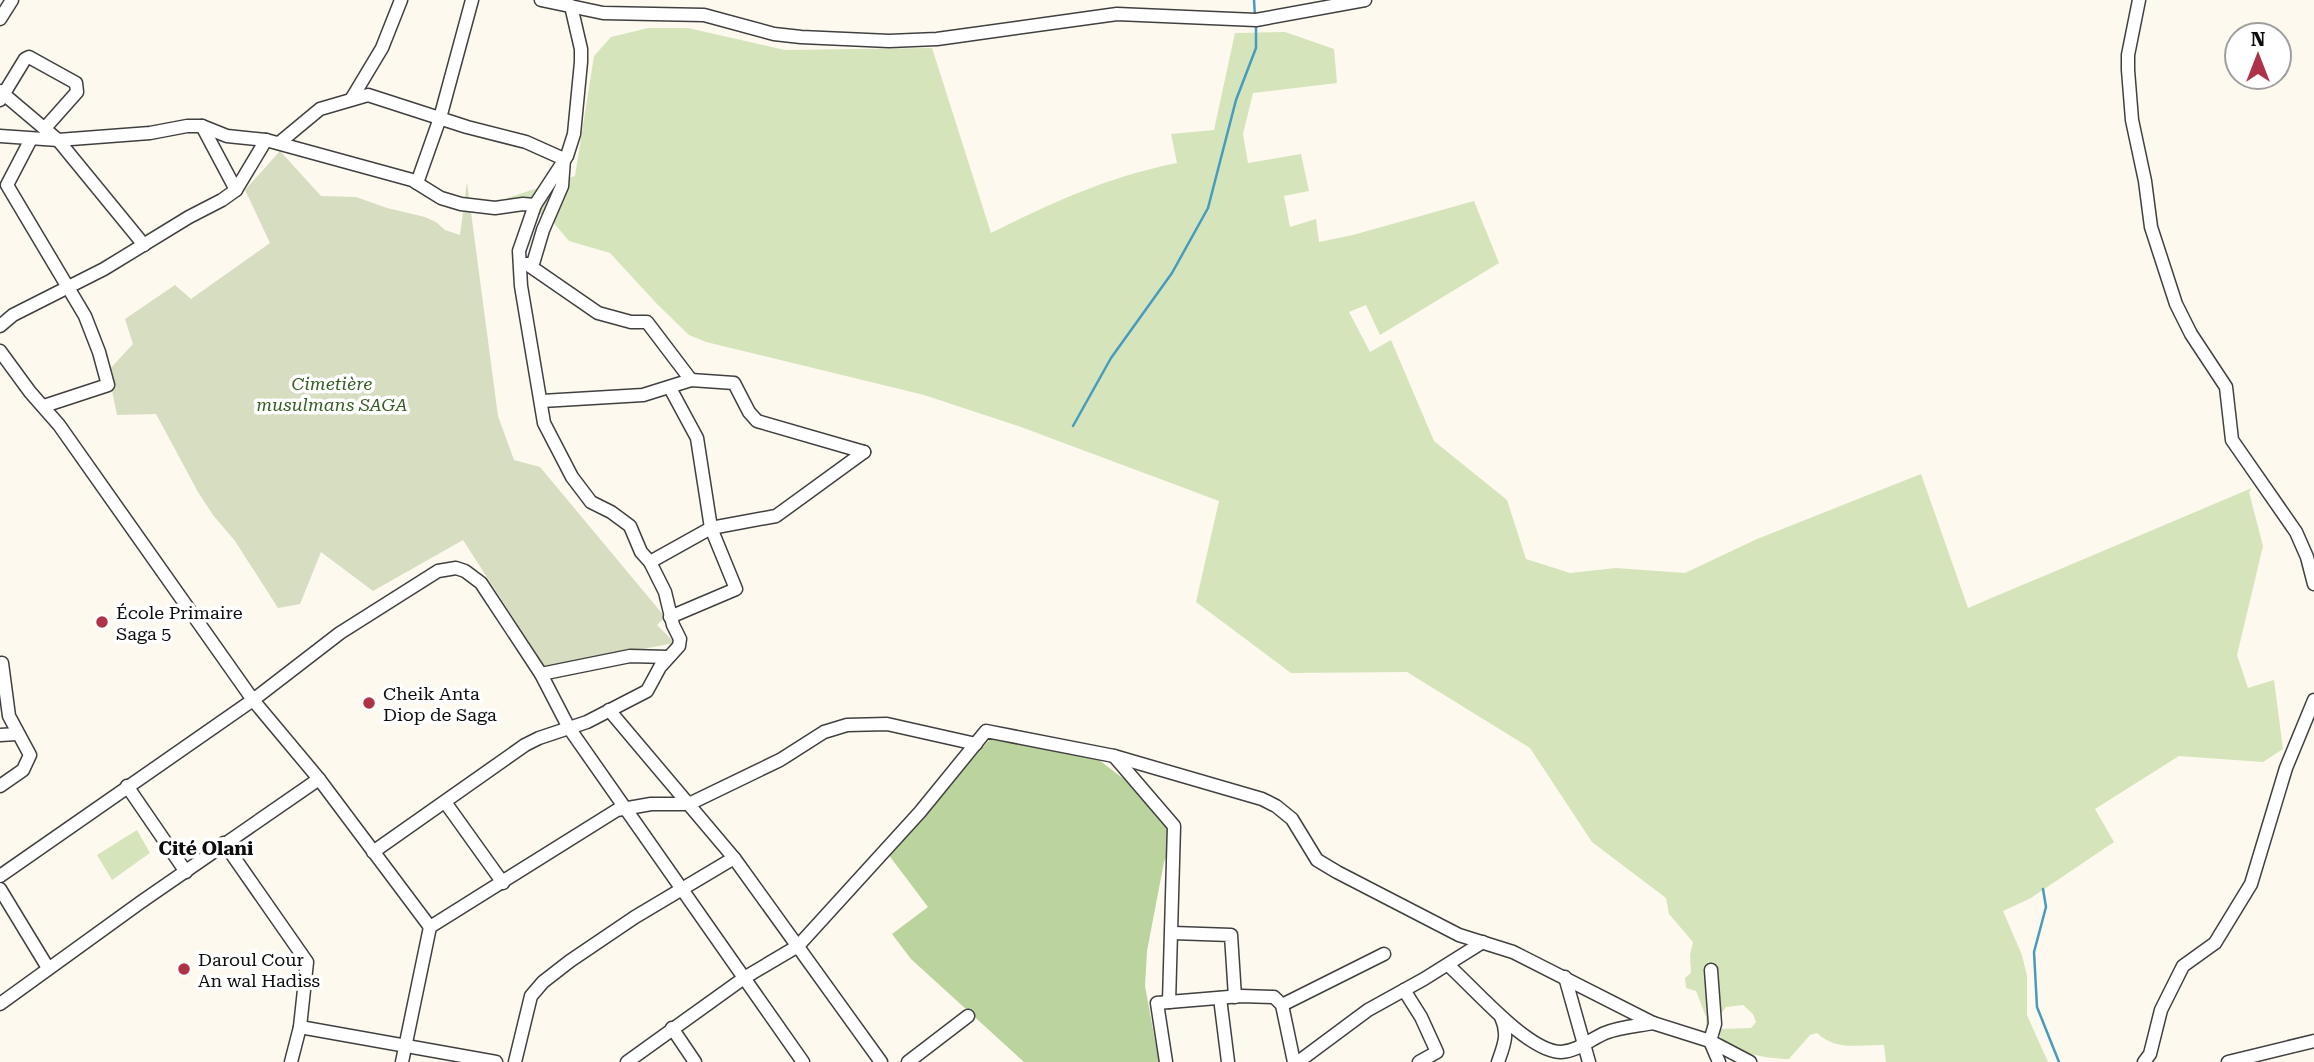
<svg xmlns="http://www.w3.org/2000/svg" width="2314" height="1062" font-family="'Roboto Serif',serif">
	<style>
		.green { fill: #d5e4bb }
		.forest { fill: #bbd39c }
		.cemetery { fill: #d7ddc1 }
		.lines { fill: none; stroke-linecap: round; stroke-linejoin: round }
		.stream { stroke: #469cbf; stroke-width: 2.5 }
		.minor-casing { stroke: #404040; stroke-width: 15 }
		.minor { stroke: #fff; stroke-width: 12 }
		.poi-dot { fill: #ae3346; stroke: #fff; stroke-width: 2.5 }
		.labels { text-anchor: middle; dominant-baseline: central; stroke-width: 7; stroke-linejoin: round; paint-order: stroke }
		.park-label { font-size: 18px; font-style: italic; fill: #365d24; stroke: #fff }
		.poi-label { font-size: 18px; fill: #0d0d0d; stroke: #fff; text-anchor: start }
		.neighbourhood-label { font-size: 19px; font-weight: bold; fill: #0d0d0d; stroke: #fff }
	</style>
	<rect width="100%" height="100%" fill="#fdf9ee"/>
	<!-- green -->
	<g class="green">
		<path d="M648 28H688L785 50 932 48 991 233C1054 202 1107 177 1177 163L1171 134 1214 130 1235 33 1285 32 1334 49 1337 83 1253 93 1243 134 1248 163 1301 154 1309 191 1284 196 1290 227 1316 219 1319 242 1353 235 1474 201 1499 263 1380 335 1366 305 1349 312 1370 352 1391 340 1434 441 1507 500 1526 559 1570 573 1616 568 1685 573 1757 539 1921 474 1968 608 2252 488 2249 492 2263 546 2237 655 2248 688 2274 680 2283 749 2263 762 2179 756 2095 809 2114 842 2031 898 2003 911 2022 955 2027 976V1015L2048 1062H1886L1884 1045C1858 1044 1838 1052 1817 1033L1810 1035 1789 1059C1769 1059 1728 1053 1718 1033L1721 1029 1751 1028 1756 1022 1753 1014 1743 1005 1726 1007 1715 1022 1706 1027V1017L1696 991 1686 988 1685 978 1691 973 1690 955 1693 942 1669 914 1666 898 1592 842 1530 748 1407 672 1291 673 1196 602 1219 501 1021 427 924 395 706 342 689 335 657 304 610 253 569 241 547 215 523 212 507 198 575 176 594 56 611 37Z"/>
		<path d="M137 830 150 853 112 880 97 855Z"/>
	</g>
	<!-- forest -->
	<path class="forest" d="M992 737 1099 760 1133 786 1145 803 1169 829V851L1164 862 1147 951 1145 986 1159 1062H1024L911 959 892 934 928 907 888 854Z"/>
	<!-- cemetery -->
	<path class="cemetery" d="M280 151 321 196 356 197 387 208 425 217 436 222 445 230 460 235 467 182 498 416 514 460 540 467 665 617 657 625 675 643 545 667 463 540 373 591 321 552 300 604 278 608 235 541 213 515 198 492 156 414 117 415 108 371 133 344 125 319 175 285 191 299 270 243 245 190Z"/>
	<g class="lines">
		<!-- stream -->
		<g class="stream">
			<path d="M1254 0 1255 17"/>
			<path d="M1073 426 1111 358 1172 273 1208 208 1236 100 1256 48V24"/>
			<path d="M2043 889 2046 907 2034 952 2037 1007 2059 1062"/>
		</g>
		<!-- minor casing -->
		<g class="minor-casing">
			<g id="minor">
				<path d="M541 0 603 13 704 15 774 34 801 37 889 41 937 39 1117 14 1256 20 1365 0"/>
				<path d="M2139 0 2128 55V70L2132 120 2145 181 2151 227 2176 304 2191 334 2226 387 2232 440 2296 532 2307 557 2314 584"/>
				<path d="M0 19 12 0"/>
				<path d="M0 91 58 140 144 245"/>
				<path d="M352 98 382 48 401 0"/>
				<path d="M0 100 25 59 29 57 76 83 77 92 45 128"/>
				<path d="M202 126 236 190"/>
				<path d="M0 136 58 140 150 133 187 126H202L227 136 266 140 412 180 441 198 461 204 495 208 523 204 535 205"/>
				<path d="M31 139 7 185 85 316 99 352 108 385 44 406"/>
				<path d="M279 143 320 109 368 95 467 127 526 142 564 159 562 186 543 230 532 267"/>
				<path d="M417 183 440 118 472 0"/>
				<path d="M527 264 598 313 631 322H647L691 380"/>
				<path d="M0 326 13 315 104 269 189 217 222 200 236 190 266 140"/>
				<path d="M0 351 30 392 59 425 253 700 319 779 430 927"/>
				<path d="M670 388 697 438 711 528 736 589 670 617"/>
				<path d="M542 401 643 395 691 380 734 383 749 412 757 421 864 452"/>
				<path d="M650 562 711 528 776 516 864 452"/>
				<path d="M541 674 630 656 668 657"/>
				<path d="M609 710 734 858 881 1062"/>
				<path d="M0 735 17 734"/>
				<path d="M1114 756 1174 826 1169 1002"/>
				<path d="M0 786 23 770 30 755 9 716 2 663"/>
				<path d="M127 786 186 872"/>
				<path d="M445 802 503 883"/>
				<path d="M224 843 307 962 300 1027 291 1062"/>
				<path d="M373 852 525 745 539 738 587 722 647 691 660 667 679 646 680 639 673 625 665 592 650 562 641 552 630 526 611 512 591 502 572 477 544 423 521 286 519 251 535 205 567 156 574 134 581 62V49L571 6"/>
				<path d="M0 876 253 700 340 633 438 571 456 568 465 571 481 583 541 674 569 728 803 1062"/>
				<path d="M0 889 48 968"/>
				<path d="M1173 933 1231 935 1235 997"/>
				<path d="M1448 965C1474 988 1528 1052 1561 1052 1578 1051 1591 1039 1605 1033 1620 1027 1637 1026 1653 1023"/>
				<path d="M1711 970 1715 1024 1710 1041 1719 1062"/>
				<path d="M1565 977 1589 1062"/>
				<path d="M1404 990 1421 1017 1437 1052 1419 1062"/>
				<path d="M1220 998 1228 1062"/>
				<path d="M0 1004 141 902 319 779"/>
				<path d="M1282 1005 1384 954"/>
				<path d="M300 1027 496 1062"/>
				<path d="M672 1028 695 1062"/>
				<path d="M402 1062 430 927 617 810 651 804H689L780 760 824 732 847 725 887 724 976 744"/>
				<path d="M515 1062 531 996 543 982 570 961 635 917 734 858"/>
				<path d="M627 1062 744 978 798 946 920 812 986 731 1114 756 1262 799 1276 806 1292 819 1317 860 1337 872 1459 935 1513 952 1653 1023 1710 1041 1750 1062"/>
				<path d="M908 1062 968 1016"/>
				<path d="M1166 1062 1157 1003 1241 996 1274 997 1282 1005 1294 1062"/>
				<path d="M1298 1062 1368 1010 1424 979 1483 942"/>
				<path d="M1498 1062C1504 1045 1509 1034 1501 1017"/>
				<path d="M2144 1062 2150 1054 2161 1010 2183 966 2215 943 2251 884 2286 768 2314 700"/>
				<path d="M2228 1062 2314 1041"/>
			</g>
		</g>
		<!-- minor -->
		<use href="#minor" class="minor"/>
	</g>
	<!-- markers -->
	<g class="poi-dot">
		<circle cx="102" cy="622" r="7"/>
		<circle cx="369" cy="703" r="7"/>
		<circle cx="184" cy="969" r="7"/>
	</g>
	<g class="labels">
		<!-- park labels -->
		<g class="park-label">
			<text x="332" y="383">Cimetière<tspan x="332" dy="21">musulmans SAGA</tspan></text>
		</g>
		<!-- poi labels -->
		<g class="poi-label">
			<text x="116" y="612">École Primaire<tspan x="116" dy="21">Saga 5</tspan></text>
			<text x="383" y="693">Cheik Anta<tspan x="383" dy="21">Diop de Saga</tspan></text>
			<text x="198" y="959">Daroul Cour<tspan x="198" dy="21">An wal Hadiss</tspan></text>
		</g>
		<!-- neighbourhood labels -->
		<g class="neighbourhood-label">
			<text x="206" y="848">Cité Olani</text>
		</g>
	</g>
	<!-- north arrow -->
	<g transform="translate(2258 56)"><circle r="33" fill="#ffffff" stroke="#9e9e9e" stroke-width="2"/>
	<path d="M0-5L12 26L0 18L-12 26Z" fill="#ae3346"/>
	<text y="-10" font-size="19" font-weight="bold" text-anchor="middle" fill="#0d0d0d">N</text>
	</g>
</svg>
